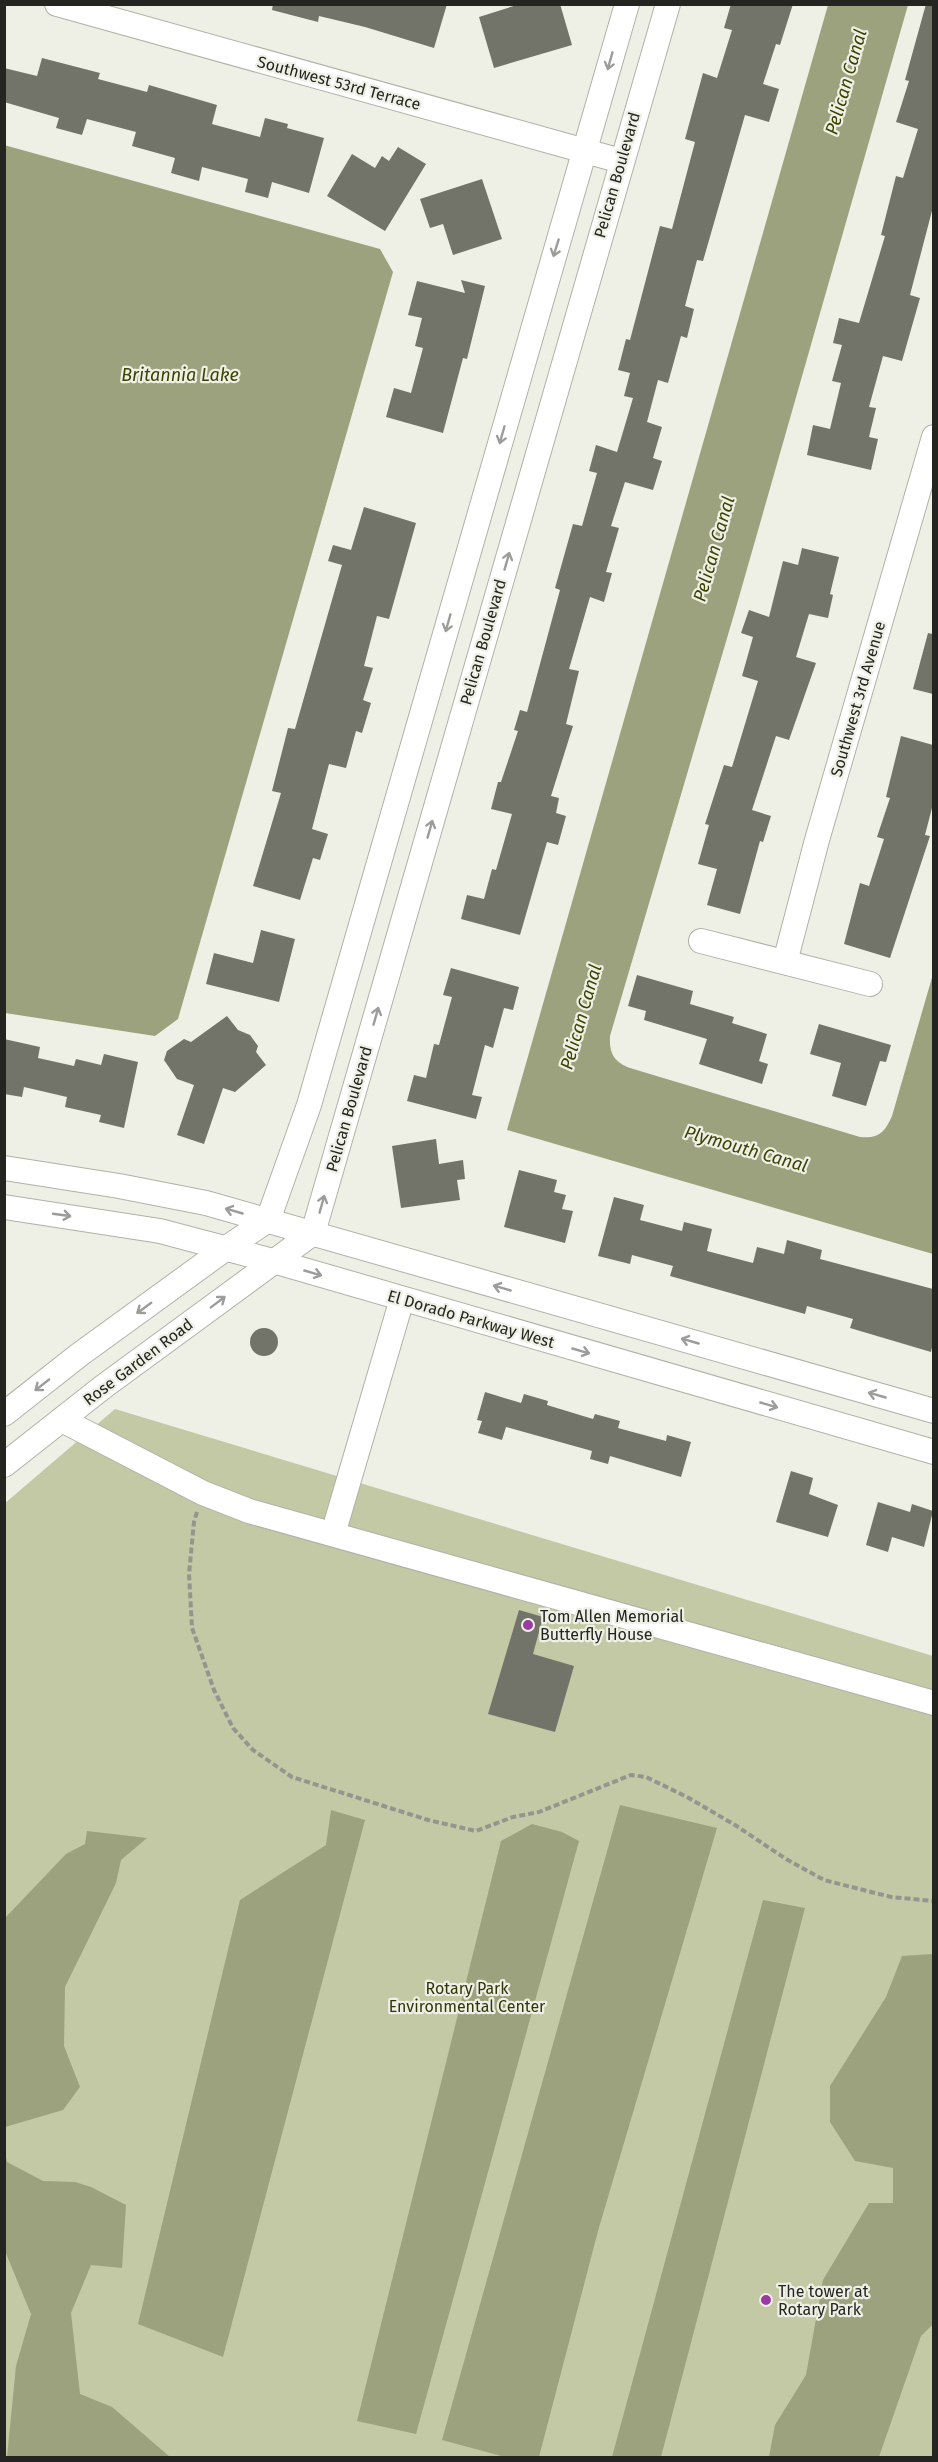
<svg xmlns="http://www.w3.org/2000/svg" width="938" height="2462" font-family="'Fira Sans',sans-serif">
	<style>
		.green { fill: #c3c8a5 }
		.water { fill: #9ca27d }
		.building { fill: #72746a }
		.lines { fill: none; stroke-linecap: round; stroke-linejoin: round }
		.minor-casing { stroke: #b0b2a7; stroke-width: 26 }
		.path { stroke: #94968e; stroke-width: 4; stroke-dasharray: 6 3; stroke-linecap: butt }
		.minor { stroke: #fff; stroke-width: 24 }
		.oneway { stroke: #9c9d9b }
		.poi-dot { fill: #9a3ba3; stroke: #eef0e5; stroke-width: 2 }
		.labels { text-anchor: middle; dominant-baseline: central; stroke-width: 4.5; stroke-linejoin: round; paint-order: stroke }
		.street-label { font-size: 16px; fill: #242521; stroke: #eef0e5 }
		.poi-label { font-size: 16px; fill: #242521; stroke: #eef0e5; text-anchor: start }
		.park-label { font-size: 16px; fill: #323607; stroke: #eef0e5 }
		.water-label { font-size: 18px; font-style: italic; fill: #3d4200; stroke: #eef0e5 }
	</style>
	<rect width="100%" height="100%" fill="#eef0e5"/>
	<!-- green -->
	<path class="green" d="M115 1409 933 1656V2457H5L4 1504Z"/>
	<!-- water -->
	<g class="water">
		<path d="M828 5H908L735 611 610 1036C609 1053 614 1062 630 1068L860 1137C879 1139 885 1132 892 1116L933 974V1254L507 1130Z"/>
		<path d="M4 145 380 249 393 272 178 1019 155 1036 5 1013Z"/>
		<path d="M620 1805 717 1828 598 2231 539 2457H505L442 2440Z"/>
		<path d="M331 1810 365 1820 223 2357 138 2324 240 1900 326 1845Z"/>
		<path d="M532 1824 562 1832 579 1841 416 2434 357 2421 501 1841Z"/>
		<path d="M87 1831 147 1838 121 1860 116 1883 65 1987 64 2046 80 2087 63 2110 5 2127V1918L66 1854 85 1844Z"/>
		<path d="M763 1900 805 1908 661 2457H612Z"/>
		<path d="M933 1954V2324L921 2336 879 2457H769L775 2425 806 2375 823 2280 869 2203H893V2168L855 2161 830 2122V2086L886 1997 902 1956Z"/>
		<path d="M5 2152 7 2162 43 2181 75 2182 91 2187 126 2205 122 2268 91 2265 71 2313 80 2394 112 2407 170 2457H7L16 2366 31 2314 5 2251Z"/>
	</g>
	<!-- building -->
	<g class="building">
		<path d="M273 4H447L434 48 365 27 319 16 318 22 272 10Z"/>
		<path d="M520 4H560L572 45 494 68 479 17Z"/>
		<path d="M731 4H793L780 45 776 44 763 84 779 89 769 122 745 115 703 261 697 260 685 306 694 309 687 338 681 336 668 383 658 380 647 422 662 427 653 458 662 461 653 490 625 482 611 526 619 528 606 572 612 573 604 602 590 597 569 669 579 671 566 724 573 726 551 796 559 798 556 813 566 816 558 845 547 842 520 935 461 919 467 895 484 899 492 869 496 870 512 814 491 809 498 782H501L518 731 514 730 520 710 527 712 560 590 555 588 573 524 582 526 597 473 589 471 596 445 617 452 633 398 624 396 630 373 618 370 626 339 630 340 660 226 672 229 695 142 685 139 703 73 717 78 732 30 724 28Z"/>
		<path d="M926 4H933V207L910 295 920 298 902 361 883 356 869 407 876 408 869 437 878 439 871 470 807 455 813 425 830 429 841 383 832 381 842 345 833 343 839 318 859 323 885 236 881 235 896 176 903 178 918 129 896 122 909 81 905 80Z"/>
		<path d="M42 58 100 73 98 79 147 92 149 85 217 105 212 124 260 137 265 118 288 124 287 128 324 138 309 193 272 182 268 198 245 192 248 179 202 167 199 181 171 173 175 158 132 146 136 132 87 119 82 135 56 128 59 118 4 102V68L37 76Z"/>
		<path d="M398 147 426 164 385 231 327 196 352 154 375 168 382 156 389 161Z"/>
		<path d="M482 179 502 239 453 255 443 224 430 228 420 199Z"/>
		<path d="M461 280 485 286 467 359 463 358 443 433 386 417 394 388 411 393 423 348 415 346 422 318 408 315 417 281 465 293Z"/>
		<path d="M364 507 416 523 389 619 377 616 364 666 373 668 363 700 371 703 362 733 356 731 346 768 329 764 312 829 328 834 320 860 313 858 300 900 253 886 281 793 272 791 288 728 295 729 342 565 328 561 333 545 351 550Z"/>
		<path d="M802 548 839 557 830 594 833 595 828 618 809 614 796 657 816 663 789 740 776 736 752 810 771 816 763 842 760 841 740 914 707 905 717 869 698 864 709 825 705 824 724 765 732 767 758 681 742 676 753 637 741 633 749 610 769 617 783 561 798 565Z"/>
		<path d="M928 633 933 634V694L913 689Z"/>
		<path d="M901 736 933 745V804L925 835 930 836 890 958 844 944 860 883 869 886 884 839 877 837 890 798 886 797Z"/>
		<path d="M261 930 295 939 279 1002 206 984 214 953 253 963Z"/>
		<path d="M451 968 519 987 513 1010 504 1008 493 1048 485 1045 472 1095 482 1097 476 1119 407 1101 414 1075 426 1078 434 1044 439 1045 452 997 443 995Z"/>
		<path d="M637 975 693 991 690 1004 734 1017 732 1023 767 1034 759 1061 768 1064 762 1084 699 1064 707 1039 644 1020 646 1011 628 1006Z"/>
		<path d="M227 1016 238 1030 250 1035 258 1046 256 1052 266 1065 235 1092 223 1088 204 1144 177 1135 194 1085 177 1079 164 1060 167 1051 184 1039 191 1042Z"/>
		<path d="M819 1024 891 1045 886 1062 880 1061 866 1106 832 1096 841 1063 810 1054Z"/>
		<path d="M4 1039 40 1047 38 1058 74 1066 76 1059 101 1065 104 1054 138 1062 124 1128 99 1122 101 1115 65 1107 67 1097 24 1087 22 1097 4 1094Z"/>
		<path d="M436 1139 439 1164 463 1160 465 1179 457 1180 460 1200 401 1208 392 1146Z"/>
		<path d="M519 1170 557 1180 554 1192 566 1195 562 1209 573 1211 565 1243 504 1227Z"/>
		<path d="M614 1197 644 1205 640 1220 682 1231 684 1222 712 1229 707 1251 753 1263 757 1247 784 1254 787 1240 822 1250 820 1259 933 1289V1343L931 1352 850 1328 853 1319 807 1306 805 1314 670 1276 673 1266 632 1255 630 1264 598 1256Z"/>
		<circle cx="264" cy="1342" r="14"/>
		<path d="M485 1392 521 1403 524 1394 548 1401 547 1405 593 1419 595 1414 620 1421 618 1428 666 1441 667 1435 691 1442 681 1477 610 1456 608 1464 590 1459 592 1451 506 1427 502 1440 478 1433 482 1421 477 1420Z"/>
		<path d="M791 1471 813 1478 809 1494 838 1505 828 1537 776 1522Z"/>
		<path d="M878 1502 910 1512 912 1504 933 1511 924 1547 892 1537 888 1552 866 1545Z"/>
		<path d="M519 1610 543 1617 533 1654 574 1666 555 1732 488 1714Z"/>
	</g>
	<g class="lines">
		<!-- minor casing -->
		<g class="minor-casing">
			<g id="minor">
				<path d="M57 4 621 161"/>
				<path d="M701 941 870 984"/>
				<path d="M785 962 817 840 934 437"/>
				<path d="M4 1168 119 1186 206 1203 934 1411"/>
				<path d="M4 1207 160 1231 273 1261 934 1452"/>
				<path d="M4 1414 79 1355 225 1249 268 1220 309 1105 627 4"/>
				<path d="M62 1420 203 1493 249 1511 934 1703"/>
				<path d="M4 1465 103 1387 313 1233 668 4"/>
				<path d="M333 1534 402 1299"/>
			</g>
		</g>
		<!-- path -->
		<path class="path" d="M197 1512 194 1522 189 1574 192 1628 214 1690 233 1728 253 1750 292 1777 428 1820 476 1831 513 1817 539 1812 631 1775 646 1777 687 1797 735 1825 786 1859 824 1880 891 1897 934 1901"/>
		<!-- minor -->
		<use href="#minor" class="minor"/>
	</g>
	<!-- one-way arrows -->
	<defs><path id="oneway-shaft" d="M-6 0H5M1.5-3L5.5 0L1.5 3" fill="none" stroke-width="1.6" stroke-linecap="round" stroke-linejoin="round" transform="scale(1.5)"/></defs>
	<g class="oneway">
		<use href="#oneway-shaft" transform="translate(610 61) rotate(106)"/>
		<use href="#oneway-shaft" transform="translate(556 248) rotate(107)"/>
		<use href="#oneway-shaft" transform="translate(502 435) rotate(106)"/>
		<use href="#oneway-shaft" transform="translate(507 561) rotate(-74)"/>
		<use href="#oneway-shaft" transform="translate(448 623) rotate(106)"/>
		<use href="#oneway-shaft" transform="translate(430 829) rotate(-74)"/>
		<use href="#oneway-shaft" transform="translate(376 1016) rotate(-74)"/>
		<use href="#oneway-shaft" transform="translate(322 1204) rotate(-74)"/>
		<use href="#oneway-shaft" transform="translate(234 1211) rotate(-164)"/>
		<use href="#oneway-shaft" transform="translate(62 1215) rotate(8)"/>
		<use href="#oneway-shaft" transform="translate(313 1273) rotate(16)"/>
		<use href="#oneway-shaft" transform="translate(502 1288) rotate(-164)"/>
		<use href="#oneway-shaft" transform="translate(218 1302) rotate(-37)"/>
		<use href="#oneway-shaft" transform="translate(144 1308) rotate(144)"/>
		<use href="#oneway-shaft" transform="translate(690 1341) rotate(-164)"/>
		<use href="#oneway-shaft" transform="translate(581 1351) rotate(16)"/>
		<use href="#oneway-shaft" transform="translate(42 1385) rotate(142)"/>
		<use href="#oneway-shaft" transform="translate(877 1395) rotate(-164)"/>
		<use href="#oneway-shaft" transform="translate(769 1405) rotate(16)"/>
	</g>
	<!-- markers -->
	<g class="poi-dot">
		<circle cx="528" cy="1625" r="6"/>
		<circle cx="766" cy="2300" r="6"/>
	</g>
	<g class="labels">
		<!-- street labels -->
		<g class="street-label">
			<text transform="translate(339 83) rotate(15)">Southwest 53rd Terrace</text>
			<text transform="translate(617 175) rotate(-74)">Pelican Boulevard</text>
			<text transform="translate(483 642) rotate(-74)">Pelican Boulevard</text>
			<text transform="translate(858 699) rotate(-74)">Southwest 3rd Avenue</text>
			<text transform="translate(349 1109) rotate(-74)">Pelican Boulevard</text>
			<text transform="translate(471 1319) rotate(16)">El Dorado Parkway West</text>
			<text transform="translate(138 1362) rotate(-37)">Rose Garden Road</text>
		</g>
		<!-- poi labels -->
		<g class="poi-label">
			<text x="540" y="1616">Tom Allen Memorial<tspan x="540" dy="18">Butterfly House</tspan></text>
			<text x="778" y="2291">The tower at<tspan x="778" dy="18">Rotary Park</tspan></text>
		</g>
		<!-- park labels -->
		<g class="park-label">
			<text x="467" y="1988">Rotary Park<tspan x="467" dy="18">Environmental Center</tspan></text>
		</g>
		<!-- water labels -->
		<g class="water-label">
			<text transform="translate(846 82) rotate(-74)">Pelican Canal</text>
			<text x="180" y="375">Britannia Lake</text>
			<text transform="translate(714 549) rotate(-74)">Pelican Canal</text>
			<text transform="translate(581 1017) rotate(-74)">Pelican Canal</text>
			<text transform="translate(746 1149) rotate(16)">Plymouth Canal</text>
		</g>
	</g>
	<!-- border -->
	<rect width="938" height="2462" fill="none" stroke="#242521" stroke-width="12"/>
</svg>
